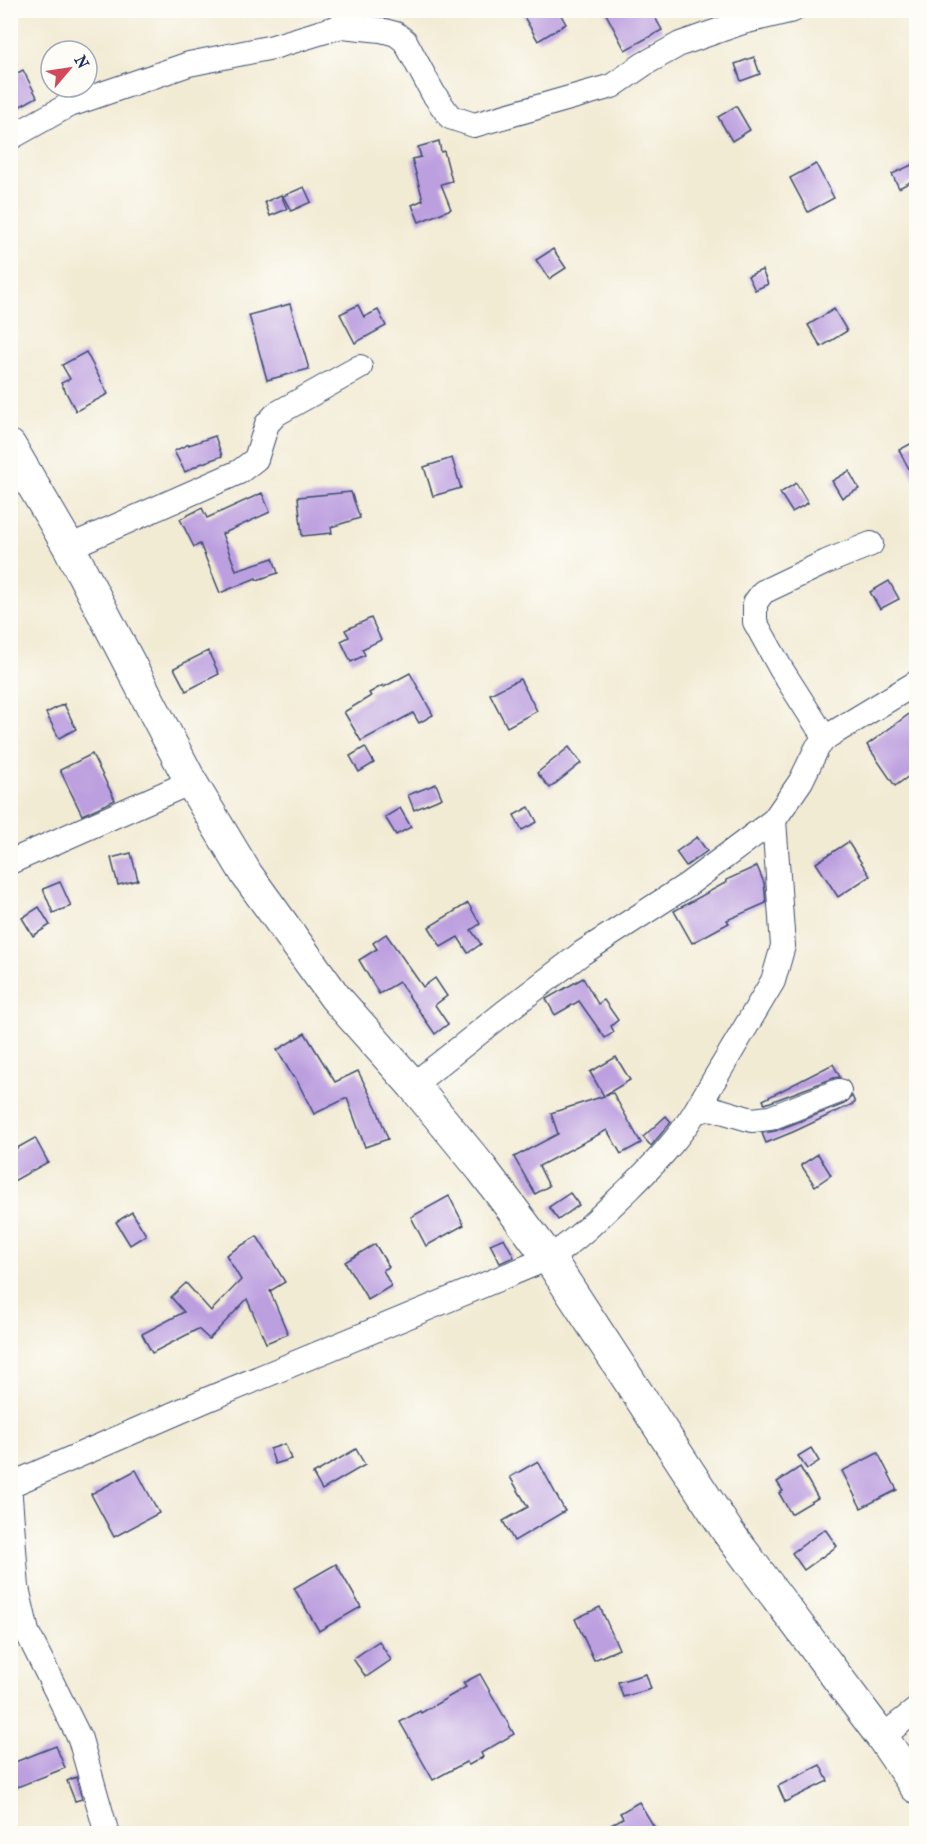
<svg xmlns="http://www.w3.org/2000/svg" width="927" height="1844" font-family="'IM FELL French Canon',serif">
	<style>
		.building { fill: #bc9fdf }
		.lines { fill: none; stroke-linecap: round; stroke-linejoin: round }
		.minor-casing { stroke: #3b4b70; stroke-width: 26 }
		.major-casing { stroke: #3b4b70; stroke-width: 34 }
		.minor { stroke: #fff; stroke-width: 24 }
		.major { stroke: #fff; stroke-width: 32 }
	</style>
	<rect width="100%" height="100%" fill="#fdfcf7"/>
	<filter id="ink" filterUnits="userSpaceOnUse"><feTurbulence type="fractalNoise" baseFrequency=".0167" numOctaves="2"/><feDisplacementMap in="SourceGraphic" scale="12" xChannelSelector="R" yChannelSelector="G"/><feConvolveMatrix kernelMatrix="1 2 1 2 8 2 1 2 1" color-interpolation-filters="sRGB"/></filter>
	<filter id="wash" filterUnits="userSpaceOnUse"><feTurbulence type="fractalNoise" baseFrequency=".008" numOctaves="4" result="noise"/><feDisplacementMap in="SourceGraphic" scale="24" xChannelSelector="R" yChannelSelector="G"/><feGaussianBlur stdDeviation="1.35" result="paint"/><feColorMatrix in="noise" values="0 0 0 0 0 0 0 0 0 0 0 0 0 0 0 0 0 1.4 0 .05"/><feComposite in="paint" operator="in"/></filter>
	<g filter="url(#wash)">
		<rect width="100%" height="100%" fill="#f2ebd4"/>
		<g id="blocks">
			<!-- building -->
			<g class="building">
				<path d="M520 10H558L566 24 538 41Z"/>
				<path d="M604 10H651L662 30 625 50Z"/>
				<path d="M754 57 760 74 741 81 735 64Z"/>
				<path d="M23 70 37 97 10 112V77Z"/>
				<path d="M736 106 750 130 732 141 718 117Z"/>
				<path d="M439 141 441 152 444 151 452 181 441 184 451 209 419 222 412 205 423 200 412 159 421 157 418 147Z"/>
				<path d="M916 163V179L899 188 892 174Z"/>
				<path d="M816 164 834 198 808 212 790 178Z"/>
				<path d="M304 187 311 202 291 211 283 196Z"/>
				<path d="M281 195 287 209 270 216 265 202Z"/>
				<path d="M553 249 566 268 549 279 536 260Z"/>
				<path d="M762 270 768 284 755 290 748 276Z"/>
				<path d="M290 304 309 369 267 380 249 315Z"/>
				<path d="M358 305 364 317 378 310 386 326 355 343 340 314Z"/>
				<path d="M834 309 847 331 821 347 808 325Z"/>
				<path d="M86 352 108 394 76 411 61 383 70 379 62 365Z"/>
				<path d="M215 436 222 456 200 464 185 472 174 451 189 444V445Z"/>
				<path d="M916 441V482L899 450Z"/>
				<path d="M452 458 461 488 433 496 424 467Z"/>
				<path d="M849 471 859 489 842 498 832 481Z"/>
				<path d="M796 483 808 503 792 512 780 493Z"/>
				<path d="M351 492 360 518 331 527 332 533 302 536 298 497Z"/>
				<path d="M262 493 270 512 222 534 236 570 273 558 278 573 257 580 256 578 220 593 200 544 194 547 180 519 202 508 207 518Z"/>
				<path d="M889 581 899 599 880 609 870 592Z"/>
				<path d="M371 618 381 640 362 649 365 655 351 662 341 641 349 637 345 630Z"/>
				<path d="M208 651 219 674 186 691 174 668Z"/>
				<path d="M410 673 433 715 419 723 413 713 361 741 344 712 371 696 369 693 383 685 384 687Z"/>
				<path d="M520 679 537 711 507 727 490 694Z"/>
				<path d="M64 704 76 729 59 738 46 713Z"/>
				<path d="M916 709V771L895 786 867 745Z"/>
				<path d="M365 747 374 763 359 772 350 756Z"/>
				<path d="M569 747 581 763 550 788 537 773Z"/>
				<path d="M92 754 115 800 82 815 60 770Z"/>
				<path d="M436 784 442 798 414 810 408 795Z"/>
				<path d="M529 807 537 822 522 830 514 815Z"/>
				<path d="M400 808 411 827 396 835 385 817Z"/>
				<path d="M697 837 707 851 686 866 676 852Z"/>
				<path d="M848 842 870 876 838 897 816 863Z"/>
				<path d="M131 853 138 880 118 885 111 858Z"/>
				<path d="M757 866 764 883 766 903 727 920 729 923 692 943 674 911 727 882 726 880Z"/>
				<path d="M60 882 71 906 53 913 43 889Z"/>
				<path d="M468 903 480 924 471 930 481 944 468 953 458 937 441 947 429 927Z"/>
				<path d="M39 907 50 925 33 936 22 918Z"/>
				<path d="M386 934 423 987 435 978 447 996 435 1005 448 1024 435 1034 399 982 379 994 359 960 377 949 373 943Z"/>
				<path d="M583 978 598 1004 604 1000 618 1020 611 1026 614 1032 605 1038 579 1001 555 1015 546 999Z"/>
				<path d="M305 1033 335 1082 358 1071 377 1109 388 1139 365 1147 347 1098 314 1114 295 1077H293L277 1050Z"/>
				<path d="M616 1057 630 1080 605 1095 613 1093 641 1143 621 1154 607 1130 539 1166 549 1186 535 1194 514 1157 558 1134 551 1113 604 1096 590 1072Z"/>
				<path d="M833 1064 840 1077 834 1078 765 1104 763 1100Z"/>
				<path d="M852 1096 855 1103 793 1132 766 1143 762 1133 775 1131 844 1104Z"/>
				<path d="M666 1116 671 1122 651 1146 643 1137Z"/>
				<path d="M35 1138 48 1162 10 1183V1152Z"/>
				<path d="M818 1154 831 1175 815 1186 801 1165Z"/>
				<path d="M570 1193 579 1205 558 1220 549 1207Z"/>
				<path d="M449 1196 464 1225 426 1246 411 1217Z"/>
				<path d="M132 1212 146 1235 130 1245 116 1222Z"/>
				<path d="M257 1236 285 1282 270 1291 288 1334 266 1343 247 1299 209 1339 198 1329 152 1353 142 1334 184 1312 171 1297 186 1283 211 1311 241 1280 226 1255Z"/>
				<path d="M504 1238 514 1257 500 1263 490 1244Z"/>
				<path d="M375 1244 389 1267 383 1270 391 1286 368 1300 345 1262Z"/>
				<path d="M285 1444 291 1459 275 1464 270 1449Z"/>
				<path d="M811 1448 819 1461 807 1469 798 1456Z"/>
				<path d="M356 1449 365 1465 322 1490 313 1474Z"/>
				<path d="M878 1453 897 1490 861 1508 842 1471Z"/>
				<path d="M538 1461 565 1511 514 1541 503 1521 528 1507 510 1477Z"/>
				<path d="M800 1467 818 1498 791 1514 779 1493 783 1491 777 1482Z"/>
				<path d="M136 1470 159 1513 114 1537 91 1494Z"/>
				<path d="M825 1529 837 1546 804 1570 792 1553Z"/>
				<path d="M336 1564 361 1607 319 1631 294 1588Z"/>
				<path d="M600 1607 619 1649 594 1660 575 1619Z"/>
				<path d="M379 1641 391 1660 366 1677 353 1659Z"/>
				<path d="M480 1674 514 1734 481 1753 483 1757 469 1765 466 1762 433 1780 400 1722 420 1711 421 1713 466 1687 463 1683Z"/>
				<path d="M646 1674 651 1689 623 1697 618 1682Z"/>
				<path d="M56 1746 65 1768 10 1790V1764Z"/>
				<path d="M820 1765 828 1781 785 1802 778 1786Z"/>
				<path d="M76 1777 82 1799 75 1801 67 1781Z"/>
				<path d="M639 1802 658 1833H597L623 1818 620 1813Z"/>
			</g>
		</g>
	</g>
	<g filter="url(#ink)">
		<use href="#blocks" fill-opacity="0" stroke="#3b4b70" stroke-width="1.5"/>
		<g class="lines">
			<!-- minor casing -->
			<g class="minor-casing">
				<g id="minor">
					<path d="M342 26 381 30 396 34 405 41 433 93 450 117 474 125 612 86 644 64 680 44 743 22 793 10"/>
					<path d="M10 138 67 106 189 64 273 47 342 26 353 16"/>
					<path d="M69 547 239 472 256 459 267 424 276 414 360 367"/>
					<path d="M825 738 781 669 755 622V603L763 592 826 562 871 544"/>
					<path d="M10 862 191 782"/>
					<path d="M413 1085 505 1012 582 953 687 885 774 820 801 781 817 748 825 738 916 683"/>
					<path d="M695 1112 773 981 783 946 774 820"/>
					<path d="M10 1485 206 1400 549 1258C579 1238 603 1214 629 1189 653 1165 677 1141 695 1112L711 1108 752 1120 770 1118 839 1091"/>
					<path d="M10 1497 17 1588 27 1632 80 1739 107 1834"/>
					<path d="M882 1737 916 1710"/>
				</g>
			</g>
			<!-- major casing -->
			<g class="major-casing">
				<path id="major" d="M10 446 69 547 191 782 247 875 335 997 413 1085 482 1169 549 1258 728 1532 882 1737 916 1787"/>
			</g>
			<!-- minor -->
			<use href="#minor" class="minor"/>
			<!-- major -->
			<use href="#major" class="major"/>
		</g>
	</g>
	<!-- margin -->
	<rect width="927" height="1844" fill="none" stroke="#fdfcf7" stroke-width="36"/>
	<!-- north arrow -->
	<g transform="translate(69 69) rotate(61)"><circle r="28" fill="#fdfcf7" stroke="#a3aaba" stroke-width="1.5"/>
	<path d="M0-4.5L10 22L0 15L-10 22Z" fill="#d1495b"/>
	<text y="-9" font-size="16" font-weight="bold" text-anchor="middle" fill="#1b2f5e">N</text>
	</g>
</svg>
